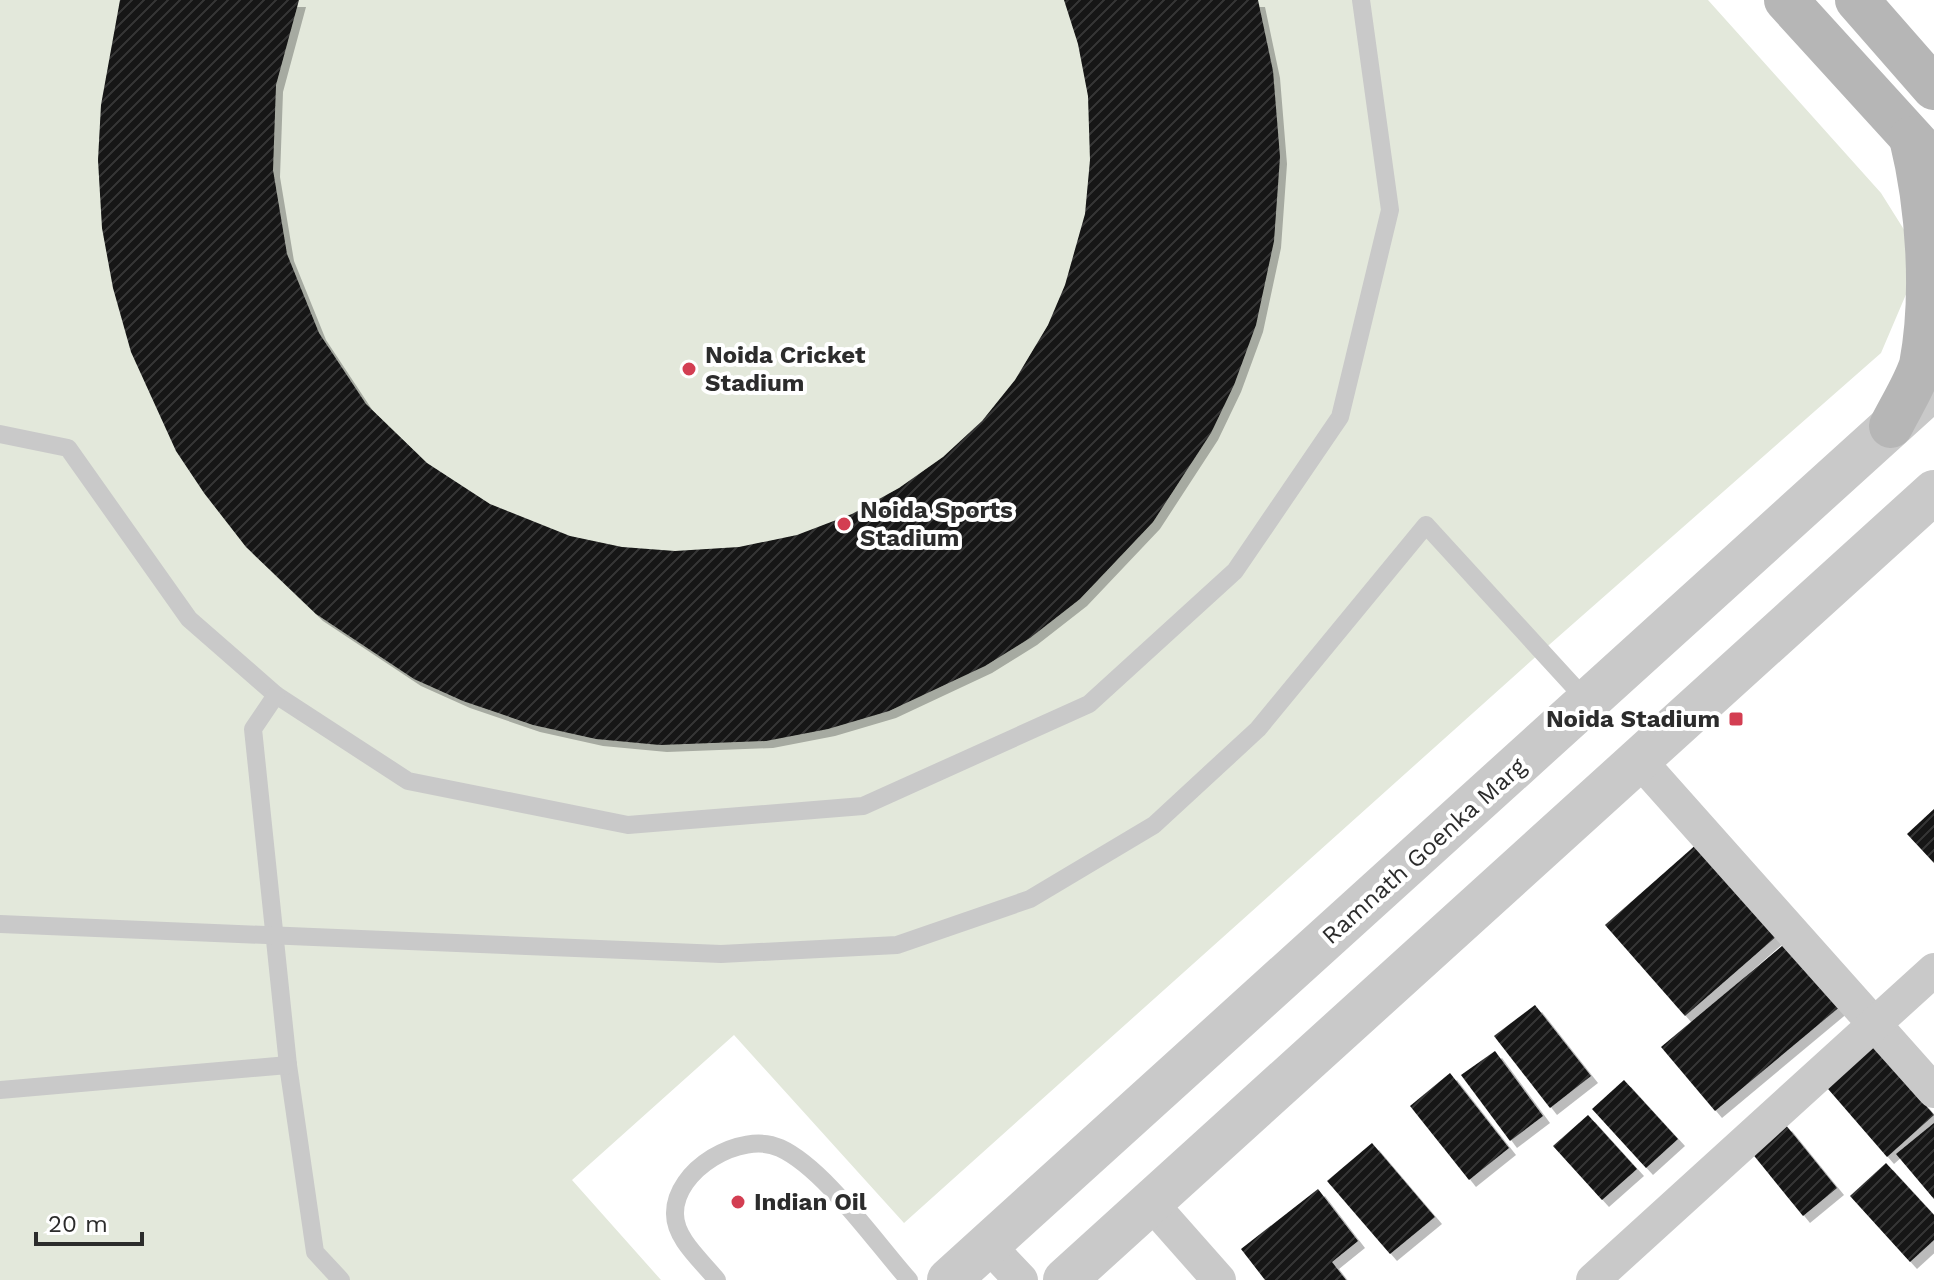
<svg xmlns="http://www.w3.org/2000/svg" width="1934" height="1280" font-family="'Work Sans',sans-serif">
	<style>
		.pitch { fill: #e3e8db }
		.building { fill: url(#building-hatch); filter: url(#shadow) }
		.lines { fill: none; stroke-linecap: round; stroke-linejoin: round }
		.service { stroke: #c9c9c9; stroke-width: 18 }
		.minor { stroke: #c9c9c9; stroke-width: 34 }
		.tertiary { stroke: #c9c9c9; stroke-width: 44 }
		.secondary { stroke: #b6b6b6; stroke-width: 44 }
		.poi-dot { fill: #d33e52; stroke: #fff; stroke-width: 3 }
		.labels { text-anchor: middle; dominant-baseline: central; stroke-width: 8; stroke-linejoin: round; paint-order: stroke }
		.poi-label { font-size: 24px; font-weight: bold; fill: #2c2c2c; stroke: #fff; text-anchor: start }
		.street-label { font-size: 24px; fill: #2c2c2c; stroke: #fff }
	</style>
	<defs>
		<pattern id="building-hatch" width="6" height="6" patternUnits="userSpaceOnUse" patternTransform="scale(2)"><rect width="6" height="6" fill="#131313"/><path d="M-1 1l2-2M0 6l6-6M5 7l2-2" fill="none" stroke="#363636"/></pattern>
		<filter id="shadow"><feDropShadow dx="7" dy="7" stdDeviation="0" flood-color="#0004"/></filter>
	</defs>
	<rect width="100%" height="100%" fill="#fff"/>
	<!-- pitch -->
	<path class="pitch" d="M0 0H1708L1881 193 1908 236 1907 292 1881 353 1541 652 904 1223 734 1035 572 1180 661 1280H0Z"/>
	<!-- building -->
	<g class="building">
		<path d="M120 0H299L276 85 273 170 287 254 319 333 366 404 427 463 490 504 570 536 622 547 675 551 739 547 797 535 852 514 899 488 943 457 982 421 1015 380 1048 325 1065 285 1085 214 1090 160 1088 96 1078 44 1064 0H1258L1273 71 1280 157 1274 241 1256 325 1234 385 1211 433 1153 522 1080 599 1030 638 985 666 889 711 828 729 766 741 660 745 596 739 533 725 463 701 414 679 316 614 246 547 204 493 176 451 131 352 113 288 102 228 98 160 101 105Z"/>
		<path d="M1934 809V863L1907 834Z"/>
		<path d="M1698 843 1778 935 1685 1016 1605 925Z"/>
		<path d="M1788 941 1842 1005 1715 1111 1661 1047Z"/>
		<path d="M1535 1005 1591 1076 1550 1108 1494 1036Z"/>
		<path d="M1869 1041 1934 1115 1887 1157 1822 1082Z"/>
		<path d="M1495 1051 1543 1116 1510 1141 1461 1075Z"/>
		<path d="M1450 1073 1509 1148 1469 1180 1410 1106Z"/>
		<path d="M1624 1080 1678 1139 1646 1168 1592 1109Z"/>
		<path d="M1588 1115 1637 1169 1602 1200 1553 1146Z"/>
		<path d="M1934 1123V1199L1896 1154Z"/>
		<path d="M1785 1124 1837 1188 1803 1216 1751 1152Z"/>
		<path d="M1372 1143 1435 1217 1390 1254 1327 1181Z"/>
		<path d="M1886 1163 1934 1215V1240L1910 1262 1850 1196Z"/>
		<path d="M1318 1189 1358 1241 1332 1262 1346 1280H1265L1241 1249Z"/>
	</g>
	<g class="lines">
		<!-- service -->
		<g class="service">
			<path d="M0 434 68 448 189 619 276 695 408 781 628 825 863 806 1089 704 1235 571 1340 417 1390 210 1361 0"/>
			<path d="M276 695 253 729 288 1065 315 1252 341 1280"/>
			<path d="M0 924 721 954 897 945 1030 899 1154 825 1258 729 1426 525 1588 702"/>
			<path d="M0 1090 288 1065"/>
			<path d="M717 1280C702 1261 675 1239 675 1214 674 1170 741 1130 780 1148 824 1168 876 1243 909 1280"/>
		</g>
		<!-- minor -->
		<g class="minor">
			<path d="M1639 760 1934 1091"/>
			<path d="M1150 1202 1219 1280"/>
			<path d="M988 1245 1021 1280"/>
			<path d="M1593 1280 1934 970"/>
		</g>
		<!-- tertiary -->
		<g class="tertiary">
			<path d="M949 1280 1919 401"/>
			<path d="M1065 1280 1934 492"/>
		</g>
		<!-- secondary -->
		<g class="secondary">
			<path d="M1786 0 1930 158"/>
			<path d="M1857 0 1934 88"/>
			<path d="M1891 426C1901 406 1914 386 1921 365 1934 296 1928 207 1911 138"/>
		</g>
	</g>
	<!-- markers -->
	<g class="poi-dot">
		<circle cx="689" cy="369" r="8"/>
		<circle cx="844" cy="524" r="8"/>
		<rect x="1728" y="711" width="16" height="16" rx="4"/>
		<circle cx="738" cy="1202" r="8"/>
	</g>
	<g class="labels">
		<!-- poi labels -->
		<g class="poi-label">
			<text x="705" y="355">Noida Cricket<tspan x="705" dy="28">Stadium</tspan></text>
			<text x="860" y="510">Noida Sports<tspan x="860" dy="28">Stadium</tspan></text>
			<text x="1720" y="719" text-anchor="end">Noida Stadium</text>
			<text x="754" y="1202">Indian Oil</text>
		</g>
		<!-- street labels -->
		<g class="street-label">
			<text transform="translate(1424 851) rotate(-42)">Ramnath Goenka Marg</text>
		</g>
	</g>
	<!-- scale -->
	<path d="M36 1232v12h106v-12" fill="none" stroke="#2c2c2c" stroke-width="4"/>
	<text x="48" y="1232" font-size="24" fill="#2c2c2c" stroke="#ffffff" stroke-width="6" paint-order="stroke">20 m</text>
</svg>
